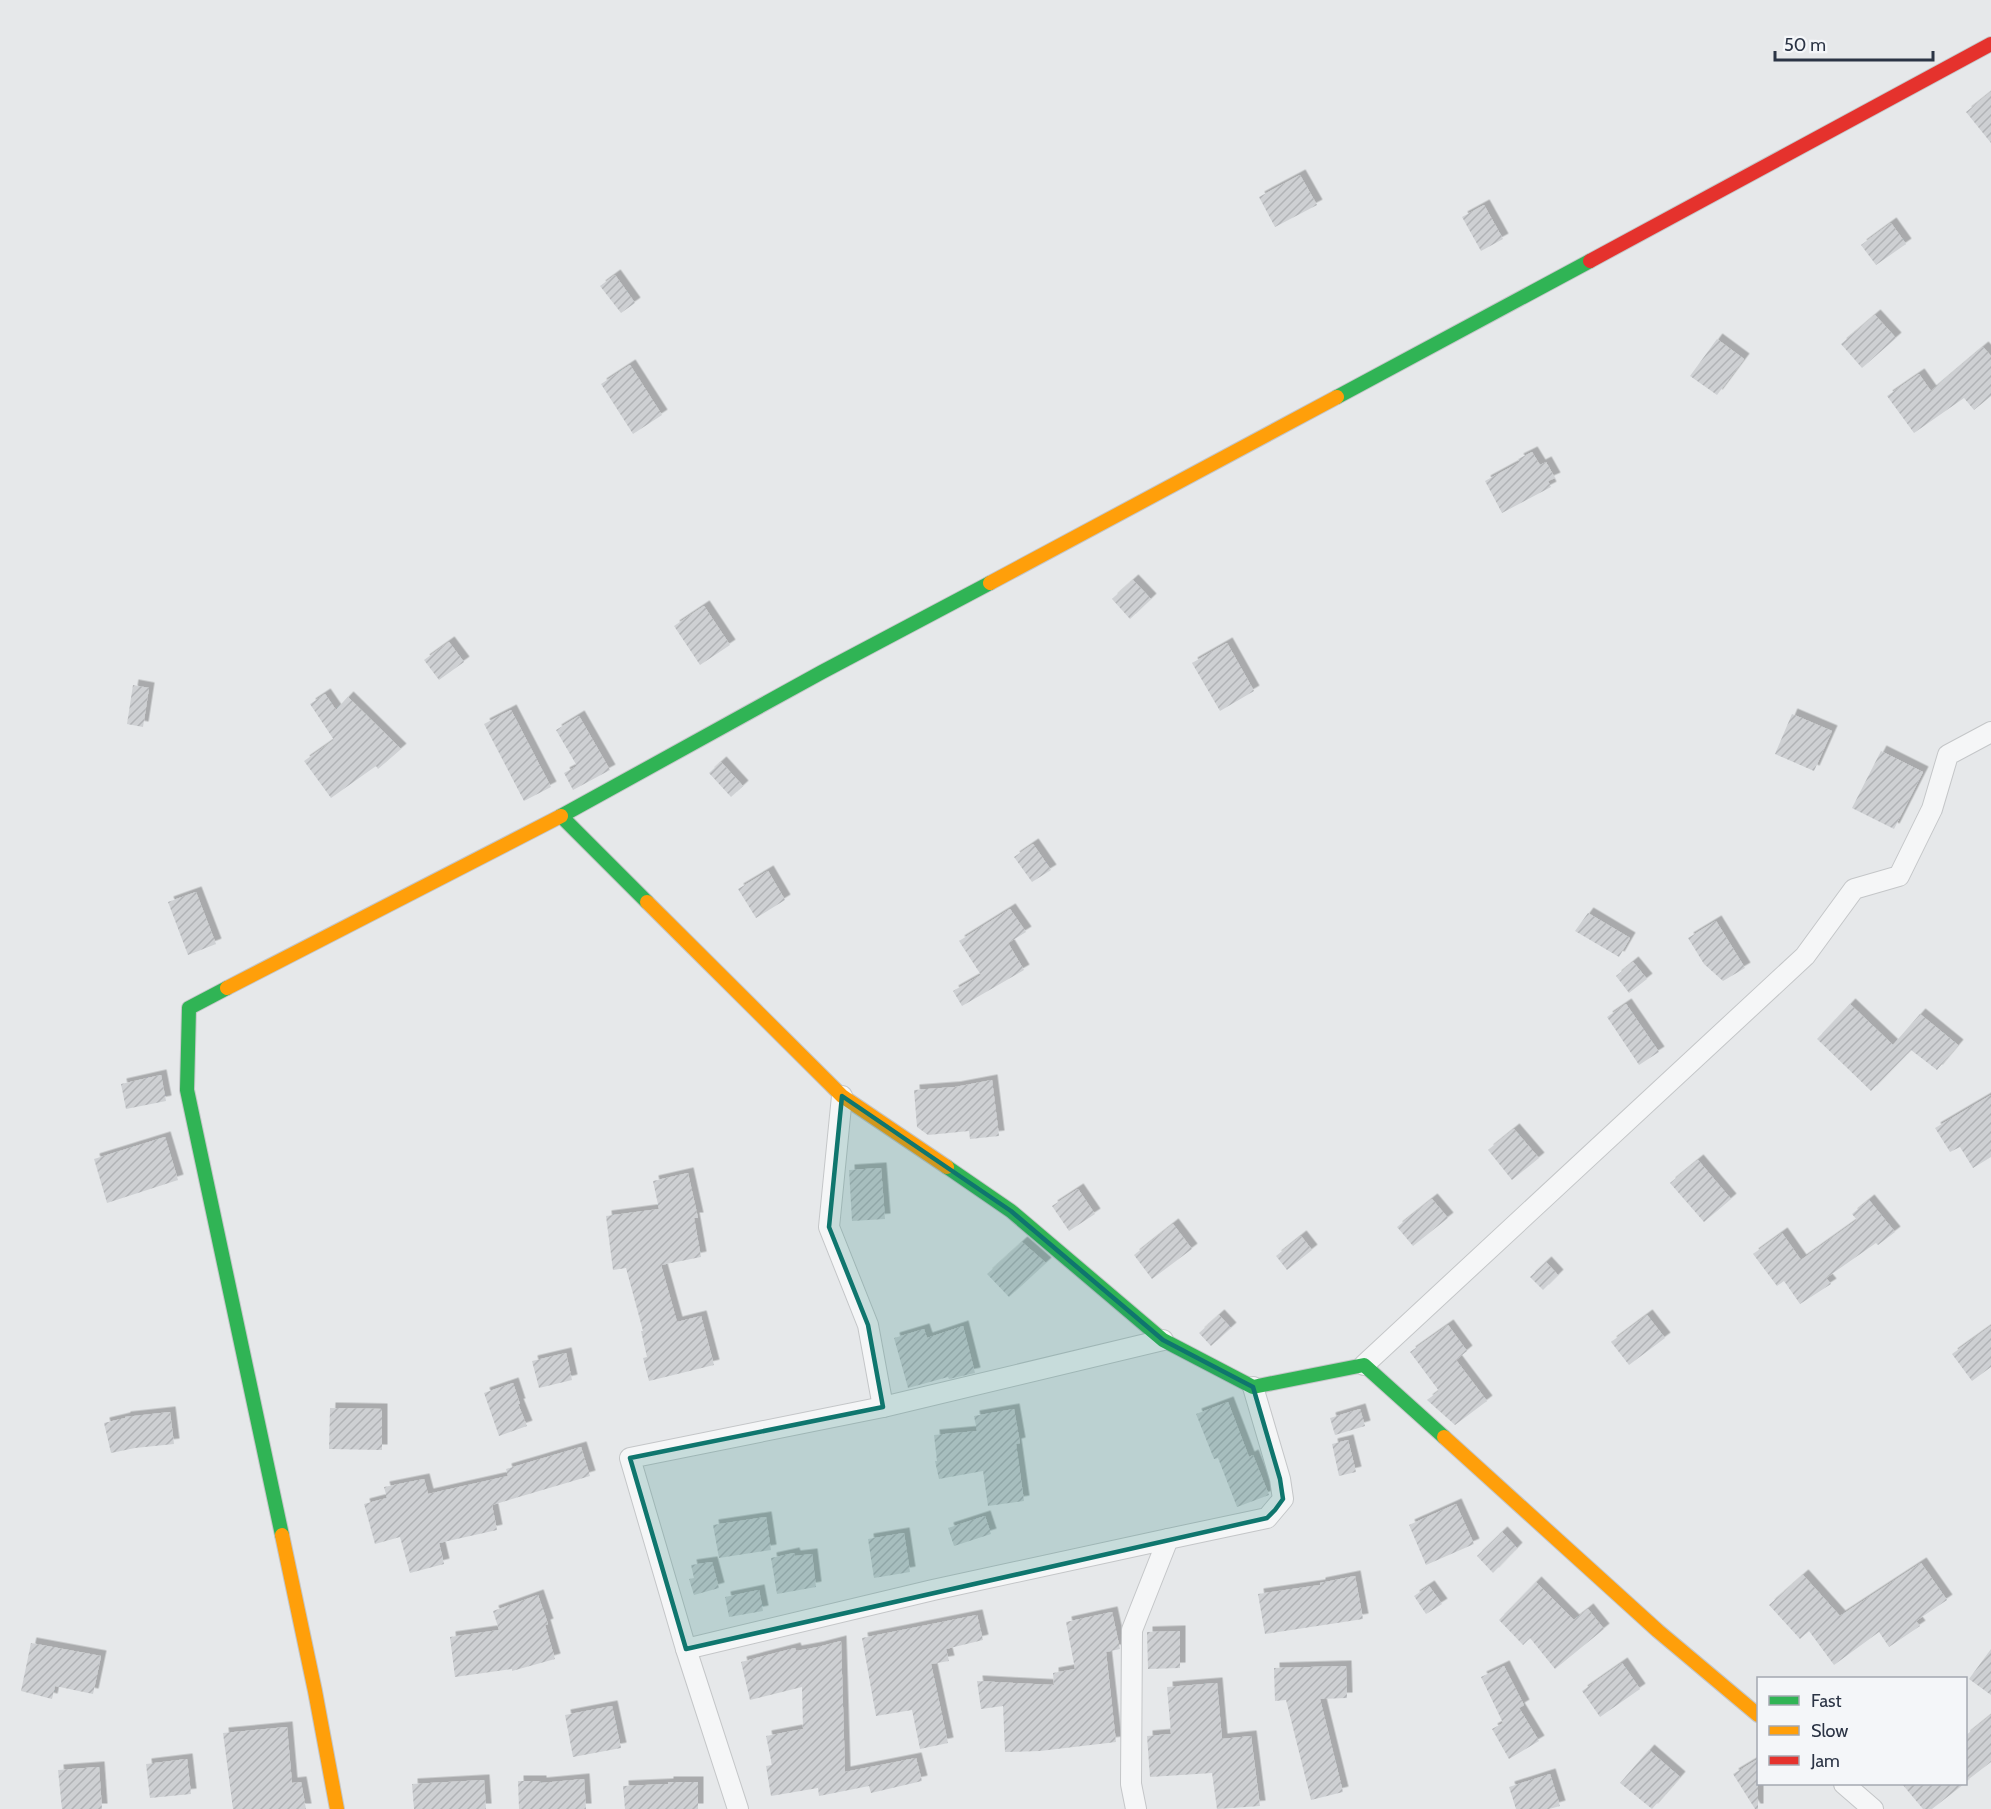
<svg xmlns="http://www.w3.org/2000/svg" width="1991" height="1809" font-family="Cabin,sans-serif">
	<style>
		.building { fill: url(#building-hatch); filter: url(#shadow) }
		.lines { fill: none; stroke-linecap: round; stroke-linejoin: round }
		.street-casing { stroke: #c4c6c8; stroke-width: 22 }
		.fast-casing { stroke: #c4c6c8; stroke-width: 16 }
		.slow-casing { stroke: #c4c6c8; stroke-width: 16 }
		.jam-casing { stroke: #c4c6c8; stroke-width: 16 }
		.street { stroke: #f5f6f7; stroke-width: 20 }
		.fast { stroke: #30b455; stroke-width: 14 }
		.slow { stroke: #ff9f0a; stroke-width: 14 }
		.jam { stroke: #e5322d; stroke-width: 14 }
		.marked { fill: #0f766e; fill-opacity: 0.2; stroke: #0f766e; stroke-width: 4.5; stroke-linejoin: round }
	</style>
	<defs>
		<pattern id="building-hatch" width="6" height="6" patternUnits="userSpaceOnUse" patternTransform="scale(1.5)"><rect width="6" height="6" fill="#ced0d3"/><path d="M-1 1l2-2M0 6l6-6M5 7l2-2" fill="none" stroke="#b1b3b6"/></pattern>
		<filter id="shadow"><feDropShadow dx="5.5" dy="-5.5" stdDeviation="0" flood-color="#0004"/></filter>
	</defs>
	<rect width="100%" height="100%" fill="#e6e8ea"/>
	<!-- building -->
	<g class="building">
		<path d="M1991 92V143L1966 112Z"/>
		<path d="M1300 175 1317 205 1275 227 1259 197Z"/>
		<path d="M1484 205 1503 239 1481 251 1462 217Z"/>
		<path d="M1891 223 1906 244 1876 265 1861 245Z"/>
		<path d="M615 275 635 303 621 313 600 286Z"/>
		<path d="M1875 315 1896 338 1862 368 1841 344Z"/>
		<path d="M1717 339 1744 359 1717 395 1690 376Z"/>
		<path d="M1983 347 1991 356V396L1974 410 1964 398 1914 433 1887 396 1919 374 1931 391Z"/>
		<path d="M630 365 662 415 633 434 601 384Z"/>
		<path d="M1532 452 1540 465 1546 462 1555 478 1548 481 1551 487 1502 513 1485 481 1520 462 1518 459Z"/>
		<path d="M1133 580 1151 599 1130 619 1112 599Z"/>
		<path d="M704 606 730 645 700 665 674 626Z"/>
		<path d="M449 642 464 662 439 680 424 660Z"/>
		<path d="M1227 643 1254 691 1220 711 1192 663Z"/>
		<path d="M133 685 149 688 143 727 127 724Z"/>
		<path d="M325 694 336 710 348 697 401 749 378 769 376 766 331 798 304 761 334 740 310 704Z"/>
		<path d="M511 710 551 787 524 801 484 724Z"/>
		<path d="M1792 714 1832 731 1814 771 1775 754Z"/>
		<path d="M579 716 610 770 573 790 564 773 577 766 556 730Z"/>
		<path d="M1881 751 1923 772 1894 829 1852 808Z"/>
		<path d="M721 762 743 786 731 797 709 773Z"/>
		<path d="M1033 844 1051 870 1032 882 1014 857Z"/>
		<path d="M768 871 785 900 756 918 738 889Z"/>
		<path d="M196 892 216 944 188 955 168 902Z"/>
		<path d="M1010 909 1026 932 1008 943 1024 970 962 1006 953 991 981 975 959 941Z"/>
		<path d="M1588 913 1630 938 1619 957 1575 931Z"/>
		<path d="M1716 921 1745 968 1723 981 1704 964 1688 938Z"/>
		<path d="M1633 962 1647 979 1629 993 1616 976Z"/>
		<path d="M1626 1004 1659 1052 1639 1065 1607 1017Z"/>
		<path d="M1850 1004 1893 1045 1920 1014 1958 1045 1937 1070 1911 1050 1871 1091 1817 1039Z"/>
		<path d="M161 1075 166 1101 126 1109 121 1084Z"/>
		<path d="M992 1080 999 1136 970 1139 969 1131 928 1135 917 1127 914 1090 955 1087Z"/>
		<path d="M1991 1095V1157L1973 1168 1960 1147 1950 1152 1935 1128Z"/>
		<path d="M1514 1129 1539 1158 1512 1180 1488 1150Z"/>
		<path d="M165 1137 178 1180 107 1203 94 1159Z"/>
		<path d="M1698 1160 1731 1199 1704 1222 1670 1183Z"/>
		<path d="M881 1168 885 1219 852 1221 849 1170Z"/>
		<path d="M688 1173 698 1218H694L701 1257 661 1265 677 1322 701 1316 714 1365 649 1381 643 1358 647 1357 641 1331H643L626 1268 613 1270 606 1216 659 1209 653 1181Z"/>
		<path d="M1078 1189 1095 1214 1069 1231 1052 1206Z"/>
		<path d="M1432 1199 1448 1218 1413 1246 1397 1227Z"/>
		<path d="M1869 1200 1895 1232 1878 1245 1876 1243 1826 1278 1831 1284 1800 1304 1784 1281 1777 1286 1753 1254 1782 1233 1801 1260 1857 1220 1852 1214Z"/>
		<path d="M1173 1224 1192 1249 1152 1279 1134 1255Z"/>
		<path d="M1301 1236 1312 1250 1287 1270 1276 1256Z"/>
		<path d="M1022 1242 1046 1263 1009 1297 987 1274Z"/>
		<path d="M1546 1262 1558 1275 1543 1290 1530 1277Z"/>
		<path d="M1219 1315 1231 1328 1211 1346 1199 1333Z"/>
		<path d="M1647 1315 1665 1338 1629 1365 1611 1342Z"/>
		<path d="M1448 1325 1467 1351 1456 1360 1487 1401 1455 1425 1427 1400 1439 1391 1410 1352Z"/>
		<path d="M963 1326 975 1373 949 1379 948 1377 908 1388 894 1338 924 1329 927 1338Z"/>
		<path d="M1991 1326V1367L1972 1381 1952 1354Z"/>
		<path d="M566 1353 572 1380 539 1388 532 1361Z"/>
		<path d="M513 1383 520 1404H518L527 1426 499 1436 484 1393Z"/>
		<path d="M1228 1402 1249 1457 1253 1455 1269 1495 1237 1507 1218 1458 1214 1459 1196 1414Z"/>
		<path d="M330 1408 382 1409V1450L329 1449Z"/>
		<path d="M1014 1409 1020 1443 1016 1444 1024 1501 988 1506 983 1471 939 1479 935 1461H937L934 1435 977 1431 974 1416Z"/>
		<path d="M1360 1409 1365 1426 1335 1435 1330 1418Z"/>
		<path d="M170 1412 174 1444 135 1448 111 1453 104 1423 125 1418V1417Z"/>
		<path d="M1348 1440 1356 1472 1339 1476 1332 1444Z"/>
		<path d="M581 1447 590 1476 492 1505 497 1530 439 1543 444 1564 410 1573 400 1537 375 1544 364 1504 387 1498 384 1487 424 1479 428 1494 508 1476 506 1469Z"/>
		<path d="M1456 1504 1474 1544 1426 1565 1409 1525Z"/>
		<path d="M985 1516 991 1534 954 1546 948 1528Z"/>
		<path d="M766 1517 771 1550 719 1558 713 1525Z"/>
		<path d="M1502 1532 1517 1548 1493 1573 1477 1556Z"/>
		<path d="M904 1533 910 1572 874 1578 868 1539Z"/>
		<path d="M794 1553 795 1556 812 1554 816 1587 777 1594 771 1558Z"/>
		<path d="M712 1562 719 1588 694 1595 689 1579 694 1578 691 1565Z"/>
		<path d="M1921 1563 1947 1600 1916 1621 1920 1626 1889 1647 1879 1632 1834 1665 1809 1631 1800 1639 1769 1605 1803 1575 1840 1616Z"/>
		<path d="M1355 1576 1363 1619 1265 1634 1258 1594 1320 1585V1583Z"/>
		<path d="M1536 1582 1574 1620 1588 1609 1604 1629 1555 1669 1530 1638 1523 1645 1499 1620Z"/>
		<path d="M1429 1586 1442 1604 1426 1614 1414 1596Z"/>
		<path d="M759 1590 763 1611 729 1617 725 1597Z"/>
		<path d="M538 1595 548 1624 545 1625 555 1659 512 1671V1669L455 1677 450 1637 499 1630 493 1611Z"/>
		<path d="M1112 1612 1120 1649 1106 1652 1116 1742 1040 1751 1005 1752 1003 1706 981 1709 977 1681 1054 1685 1053 1673 1075 1669 1066 1622Z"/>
		<path d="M977 1615 983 1640 946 1649 949 1661 931 1664 948 1743 920 1749 912 1710 876 1716 862 1638Z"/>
		<path d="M1180 1631V1668L1148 1669 1147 1632Z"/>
		<path d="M841 1641 845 1772 916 1758 922 1781 871 1793 869 1786 819 1796 818 1788 771 1796 766 1766 772 1765 766 1736 803 1729 802 1687 750 1700 741 1662 795 1648 796 1651 818 1647Z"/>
		<path d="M31 1643 101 1656 93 1694 55 1686 52 1699 21 1691Z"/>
		<path d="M1991 1649V1695L1969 1679Z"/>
		<path d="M1622 1663 1640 1689 1600 1717 1582 1691Z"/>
		<path d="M1346 1666 1347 1698 1320 1699 1343 1792 1311 1800 1286 1700 1275 1701 1274 1668Z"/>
		<path d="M1504 1666 1524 1705 1519 1708 1539 1741 1509 1759 1492 1729 1503 1723 1481 1677Z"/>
		<path d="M1217 1683 1222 1739 1251 1736 1260 1806 1217 1809 1212 1773 1150 1777 1147 1736 1171 1734 1167 1687Z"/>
		<path d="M612 1706 621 1748 573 1757 565 1715Z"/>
		<path d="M1991 1715V1762L1965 1782V1736Z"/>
		<path d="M287 1727 292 1783 301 1782 306 1809H233L223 1733Z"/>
		<path d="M1649 1750 1680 1777 1652 1809 1620 1783Z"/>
		<path d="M187 1759 191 1794 150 1798 146 1764Z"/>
		<path d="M1758 1759V1809H1755L1733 1774Z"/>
		<path d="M99 1767 102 1809H62L58 1770Z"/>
		<path d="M1550 1774 1560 1806 1549 1809H1516L1509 1787Z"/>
		<path d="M584 1779 586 1809H519L518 1781H541V1783Z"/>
		<path d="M484 1780 486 1809H414L412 1784Z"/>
		<path d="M668 1782H698V1809H625L623 1786 668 1784Z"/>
		<path d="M1902 1784H1964L1932 1809H1923Z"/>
	</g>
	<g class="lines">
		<!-- street casing -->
		<g class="street-casing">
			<g id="street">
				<path d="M842 1096 829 1227 868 1325 883 1407"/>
				<path d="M1364 1365 1805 956 1854 889 1899 876 1932 809 1948 755 1991 732"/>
				<path d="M1168 1539 1267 1518 1283 1499 1280 1479 1253 1387"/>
				<path d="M686 1649 933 1590 1168 1539 1132 1630 1131 1784 1136 1809"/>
				<path d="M1844 1784 1873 1809"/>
				<path d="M738 1809 686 1649 630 1458 883 1407 1163 1340"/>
			</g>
		</g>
		<!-- fast casing -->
		<g class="fast-casing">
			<g id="fast">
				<path d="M1337 397 1590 261"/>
				<path d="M647 902 561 816 822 672 990 583"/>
				<path d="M227 988 189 1008 187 1090 282 1535"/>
				<path d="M947 1167 1011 1211 1163 1340 1253 1387 1364 1365 1444 1437"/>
			</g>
		</g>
		<!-- slow casing -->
		<g class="slow-casing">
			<g id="slow">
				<path d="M990 583 1337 397"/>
				<path d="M647 902 842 1096 947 1167"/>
				<path d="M227 988 561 816"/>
				<path d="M1444 1437 1658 1631 1758 1715"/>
				<path d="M282 1535 315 1691 337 1809"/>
			</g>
		</g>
		<!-- jam casing -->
		<g class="jam-casing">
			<path id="jam" d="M1590 261 1991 44"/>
		</g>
		<!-- street -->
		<use href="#street" class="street"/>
		<!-- fast -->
		<use href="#fast" class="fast"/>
		<!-- slow -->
		<use href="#slow" class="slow"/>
		<!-- jam -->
		<use href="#jam" class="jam"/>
	</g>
	<!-- marked area -->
	<path class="marked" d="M842 1096 1011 1211 1163 1340 1253 1387 1280 1479 1283 1499 1275 1510 1267 1518 686 1649 630 1458 883 1407 868 1325 829 1227Z"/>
	<!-- legend -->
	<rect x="1757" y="1677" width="210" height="108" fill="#f4f6f9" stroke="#a4a8b1" stroke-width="1.5"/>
	<rect x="1769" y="1696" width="30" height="9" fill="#30b455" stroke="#a4a8b1" stroke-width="1.5"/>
	<text x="1811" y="1707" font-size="18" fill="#2b3445">Fast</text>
	<rect x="1769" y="1726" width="30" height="9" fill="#ff9f0a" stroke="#a4a8b1" stroke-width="1.5"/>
	<text x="1811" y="1737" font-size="18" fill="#2b3445">Slow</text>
	<rect x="1769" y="1756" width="30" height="9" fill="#e5322d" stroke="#a4a8b1" stroke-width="1.5"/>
	<text x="1811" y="1767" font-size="18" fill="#2b3445">Jam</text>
	<!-- scale -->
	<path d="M1775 51v9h158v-9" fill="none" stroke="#2b3445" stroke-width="3"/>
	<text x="1784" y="51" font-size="18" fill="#2b3445" stroke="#f4f6f9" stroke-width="4.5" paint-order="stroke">50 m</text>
</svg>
